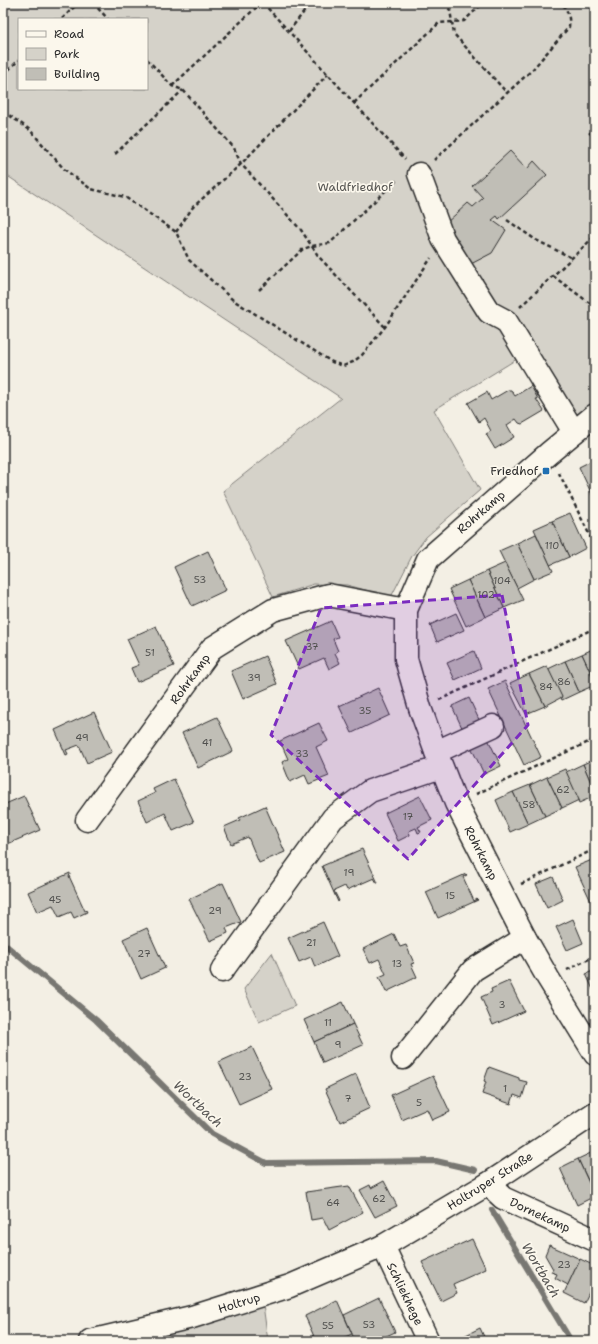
<svg xmlns="http://www.w3.org/2000/svg" width="598" height="1344" font-family="'Shantell Sans',sans-serif">
	<style>
		.green { fill: #d5d2c9; stroke: #807e7a; fill-rule: evenodd }
		.lines { fill: none; stroke-linecap: round; stroke-linejoin: round }
		.stream { stroke: #787772; stroke-width: 6 }
		.building { fill: #c0beb6; stroke: #2b2b2b }
		.minor-casing { stroke: #2b2b2b; stroke-width: 25 }
		.path { stroke: #2b2b2b; stroke-width: 2.5; stroke-dasharray: 4 3; stroke-linecap: butt }
		.minor { stroke: #fbf7ec; stroke-width: 22 }
		.marked { fill: #7b2cbf; fill-opacity: 0.2; stroke: #7b2cbf; stroke-width: 3; stroke-dasharray: 8 5; stroke-linejoin: round }
		.poi-dot { fill: #1f6fb2; stroke: #fbf7ec; stroke-width: 1.5 }
		.labels { text-anchor: middle; dominant-baseline: central; stroke-width: 3.5; stroke-linejoin: round; paint-order: stroke }
		.number-label { font-size: 10px; fill: #50504e }
		.park-label { font-size: 12px; fill: #565552; stroke: #fbf7ec }
		.poi-label { font-size: 12px; fill: #2b2b2b; stroke: #fbf7ec; text-anchor: end }
		.street-label { font-size: 12px; fill: #2b2b2b; stroke: #fbf7ec }
		.water-label { font-size: 13px; font-style: italic; fill: #585755; stroke: #fbf7ec }
	</style>
	<rect width="100%" height="100%" fill="#f3efe4"/>
	<filter id="ink" filterUnits="userSpaceOnUse"><feTurbulence type="fractalNoise" baseFrequency=".025" numOctaves="2"/><feDisplacementMap in="SourceGraphic" scale="8" xChannelSelector="R" yChannelSelector="G"/><feConvolveMatrix kernelMatrix="1 2 1 2 8 2 1 2 1" color-interpolation-filters="sRGB"/></filter>
	<g filter="url(#ink)">
		<!-- green -->
		<g class="green">
			<path d="M3 3H595V407L571 425 525 354 434 410 480 490 426 537 412 556 391 597 347 585 314 584 273 597 223 491 341 398 3 173ZM19 19H147V89H19Z"/>
			<path d="M272 953 295 1006 259 1022 244 989Z"/>
			<path d="M263 1305 268 1341H141L194 1328Z"/>
		</g>
		<g class="lines">
			<!-- stream -->
			<g class="stream">
				<path d="M3 943 96 1020 212 1134 266 1163 436 1161 475 1170"/>
				<path d="M492 1210 571 1341"/>
			</g>
		</g>
		<!-- building -->
		<g class="building">
			<path d="M510 151 527 169 534 161 547 175 499 219 497 216 492 220 506 230 492 253 469 265 445 224 468 203 473 207 483 198 472 186Z"/>
			<path d="M531 386 538 399H536L544 411 522 424 519 423 516 419 507 425 514 437 495 449 486 434 491 431 484 418 479 422 468 403 487 392 491 400 508 390H511L515 396Z"/>
			<path d="M595 459V501L579 467Z"/>
			<path d="M570 513 586 548 569 557 552 521Z"/>
			<path d="M552 521 569 557 550 565 534 529Z"/>
			<path d="M536 534 553 571 534 579 517 543Z"/>
			<path d="M517 543 534 579 517 588 499 551Z"/>
			<path d="M208 551 226 590 192 606 174 567Z"/>
			<path d="M505 563 523 600 504 608 487 571Z"/>
			<path d="M487 571 504 608 485 617 468 580Z"/>
			<path d="M468 580 485 617 466 626 449 589Z"/>
			<path d="M456 613 464 630 437 642 430 625Z"/>
			<path d="M331 621 338 637 333 639 338 651 335 653 340 663 329 669 324 658 299 669 286 641Z"/>
			<path d="M156 626 174 666 137 682 131 668 139 665 127 639Z"/>
			<path d="M595 648V682L582 654Z"/>
			<path d="M474 651 481 668 455 680 447 663Z"/>
			<path d="M582 654 595 682V685L579 692 565 661Z"/>
			<path d="M265 656 277 684 243 699 231 671Z"/>
			<path d="M565 661 579 692 562 700 548 669Z"/>
			<path d="M547 666 562 697 545 706 529 674Z"/>
			<path d="M529 674 545 706 526 714 510 683Z"/>
			<path d="M505 681 541 757 524 765 488 689Z"/>
			<path d="M378 688 390 715 352 733 339 706Z"/>
			<path d="M469 698 481 724 464 732 452 706Z"/>
			<path d="M94 712 112 752 87 763 79 745 66 750 68 754 66 755 55 730Z"/>
			<path d="M217 717 233 751 198 768 182 733Z"/>
			<path d="M319 723 328 741 316 747 329 776 309 784 305 775 290 782 282 762 288 759 280 741Z"/>
			<path d="M488 739 501 766 484 774 471 747Z"/>
			<path d="M595 759V792L583 764Z"/>
			<path d="M583 764 595 792V796L579 803 566 772Z"/>
			<path d="M565 769 579 800 562 808 547 777Z"/>
			<path d="M547 777 562 808 545 816 530 785Z"/>
			<path d="M174 779 194 822 173 831 165 813 147 822 138 801 155 793 153 789Z"/>
			<path d="M530 785 545 816 528 824 513 792Z"/>
			<path d="M513 792 528 824 510 832 496 800Z"/>
			<path d="M24 796 40 830 3 846V805Z"/>
			<path d="M420 796 432 820 418 827 421 832 418 833 416 828 409 831 410 835 398 841 385 813Z"/>
			<path d="M265 806 285 852 259 863 248 837 231 844 224 827 240 820 239 818Z"/>
			<path d="M362 849 378 883H377L374 878 347 890 345 886 334 891 339 901 338 902 322 866Z"/>
			<path d="M592 860 595 866V910L575 867Z"/>
			<path d="M70 873V875L69 876 85 911 86 910 87 912 74 918 71 912 59 917 53 905 37 912 28 892Z"/>
			<path d="M466 874 467 875 463 877 474 901 477 899 478 900 438 918 426 892Z"/>
			<path d="M553 877 563 900 547 908 536 884Z"/>
			<path d="M223 883 241 922 226 928 228 933 210 941 189 899Z"/>
			<path d="M573 919 583 943 567 950 556 927Z"/>
			<path d="M323 922 338 956 315 967 311 957 299 962 288 938Z"/>
			<path d="M147 928 165 968 141 979 123 939Z"/>
			<path d="M394 934 400 947 406 945 414 963 411 964 417 977 386 992 379 977 386 974 379 959 370 963 363 949Z"/>
			<path d="M595 970V994L586 974Z"/>
			<path d="M509 981 524 1011 493 1025 481 997 492 992 491 989Z"/>
			<path d="M343 1002 353 1024 314 1042 304 1020Z"/>
			<path d="M353 1024 363 1045 323 1063 314 1042Z"/>
			<path d="M252 1047 272 1089 239 1104 219 1062Z"/>
			<path d="M489 1067 519 1078V1080L527 1082 522 1098 514 1095 511 1104 482 1094 486 1082 484 1081Z"/>
			<path d="M356 1074 370 1108 340 1122 325 1089Z"/>
			<path d="M433 1076 450 1112 432 1120 427 1109 402 1120 391 1095Z"/>
			<path d="M595 1151V1195L578 1159Z"/>
			<path d="M578 1159 595 1196 577 1205 560 1168Z"/>
			<path d="M384 1181 397 1206 375 1217 360 1190 370 1185 371 1188Z"/>
			<path d="M349 1186 363 1212 329 1230 323 1218 311 1220 306 1192Z"/>
			<path d="M472 1239 486 1269 453 1284 457 1293 441 1301 422 1262Z"/>
			<path d="M549 1245 580 1259 568 1285 555 1278 557 1274 551 1272 553 1269 545 1255Z"/>
			<path d="M580 1259 595 1266V1280L584 1303 564 1293Z"/>
			<path d="M379 1298 395 1332 380 1339 379 1335 368 1341H355L344 1315Z"/>
			<path d="M337 1300 352 1334 338 1340 337 1338 331 1341H316L305 1316Z"/>
			<path d="M480 1328 486 1341H459L458 1339Z"/>
		</g>
		<g class="lines">
			<!-- minor casing -->
			<g class="minor-casing">
				<g id="minor">
					<path d="M419 174 443 239 489 312 506 321 574 432"/>
					<path d="M595 415 549 453 428 559 406 610V659L420 708 436 752 456 803 525 938 548 978 595 1054"/>
					<path d="M436 752 493 726"/>
					<path d="M87 820 212 648 273 610 328 595 406 610"/>
					<path d="M222 971 333 818 370 791 441 767"/>
					<path d="M403 1058 473 970 525 938"/>
					<path d="M488 1184 503 1198 595 1240"/>
					<path d="M383 1246 428 1341"/>
					<path d="M90 1341 192 1317 290 1286 383 1246 488 1184 595 1113"/>
				</g>
			</g>
			<!-- path -->
			<g class="path">
				<path d="M93 3 108 19"/>
				<path d="M263 3 405 159"/>
				<path d="M444 3 450 10 454 34 507 93"/>
				<path d="M62 19 78 3"/>
				<path d="M289 31 311 3"/>
				<path d="M147 59 172 86 183 90 234 148 241 164 301 230 319 257 385 327"/>
				<path d="M3 75 19 60"/>
				<path d="M172 86 261 3"/>
				<path d="M354 103 439 23 464 21 483 3"/>
				<path d="M3 112 9 115 30 130 64 169 91 189 125 197 176 232 189 260 233 300 332 362 343 366 353 362 362 355 385 327 431 258"/>
				<path d="M589 134 595 129"/>
				<path d="M115 154 183 90"/>
				<path d="M434 160 532 70 569 27C570 17 568 11 562 3"/>
				<path d="M507 220 536 240 572 258"/>
				<path d="M176 232 193 207 241 164 328 74"/>
				<path d="M553 276 595 307"/>
				<path d="M259 290 303 249 312 246 330 243 398 179"/>
				<path d="M520 307 595 236"/>
				<path d="M559 473 595 546"/>
				<path d="M439 700 595 628"/>
				<path d="M476 794 595 739"/>
				<path d="M521 884 595 849"/>
				<path d="M567 970 595 956"/>
			</g>
			<!-- minor -->
			<use href="#minor" class="minor"/>
		</g>
	</g>
	<!-- marked area -->
	<path class="marked" d="M502 595 528 725 408 859 271 735 321 608Z"/>
	<!-- markers -->
	<rect class="poi-dot" x="542" y="467" width="8" height="8" rx="2"/>
	<g class="labels">
		<!-- number labels -->
		<g class="number-label">
			<text x="552" y="545">110</text>
			<text x="200" y="579">53</text>
			<text x="502" y="580">104</text>
			<text x="486" y="594">102</text>
			<text x="312" y="646">37</text>
			<text x="150" y="652">51</text>
			<text x="254" y="677">39</text>
			<text x="564" y="681">86</text>
			<text x="546" y="686">84</text>
			<text x="365" y="710">35</text>
			<text x="82" y="737">49</text>
			<text x="207" y="742">41</text>
			<text x="302" y="753">33</text>
			<text x="563" y="789">62</text>
			<text x="529" y="804">58</text>
			<text x="408" y="816">17</text>
			<text x="349" y="872">19</text>
			<text x="450" y="895">15</text>
			<text x="55" y="899">45</text>
			<text x="215" y="910">29</text>
			<text x="311" y="942">21</text>
			<text x="144" y="953">27</text>
			<text x="397" y="963">13</text>
			<text x="502" y="1004">3</text>
			<text x="328" y="1022">11</text>
			<text x="338" y="1044">9</text>
			<text x="245" y="1076">23</text>
			<text x="505" y="1088">1</text>
			<text x="348" y="1098">7</text>
			<text x="419" y="1102">5</text>
			<text x="379" y="1198">62</text>
			<text x="333" y="1202">64</text>
			<text x="564" y="1264">23</text>
			<text x="369" y="1324">53</text>
			<text x="328" y="1325">55</text>
		</g>
		<!-- park labels -->
		<g class="park-label">
			<text x="355" y="187">Waldfriedhof</text>
		</g>
		<!-- poi labels -->
		<g class="poi-label">
			<text x="538" y="471">Friedhof</text>
		</g>
		<!-- street labels -->
		<g class="street-label">
			<text transform="translate(481 512) rotate(-41)">Rohrkamp</text>
			<text transform="translate(190 679) rotate(-54)">Rohrkamp</text>
			<text transform="translate(481 853) rotate(63)">Rohrkamp</text>
			<text transform="translate(490 1181) rotate(-32)">Holtruper Straße</text>
			<text transform="translate(540 1215) rotate(25)">Dornekamp</text>
			<text transform="translate(405 1294) rotate(64)">Schliekhege</text>
			<text transform="translate(239 1303) rotate(-17)">Holtrup</text>
		</g>
		<!-- water labels -->
		<g class="water-label">
			<text transform="translate(198 1104) rotate(43)">Wortbach</text>
			<text transform="translate(541 1270) rotate(59)">Wortbach</text>
		</g>
	</g>
	<!-- margin -->
	<rect width="598" height="1344" fill="none" stroke="#fbf7ec" stroke-width="16"/>
	<rect x="8" y="8" width="582" height="1328" fill="none" stroke="#2b2b2b" stroke-width="1.5" filter="url(#ink)"/>
	<!-- legend -->
	<rect x="18" y="18" width="130" height="72" fill="#fbf7ec" stroke="#a8a59f"/>
	<rect x="26" y="31" width="20" height="6" fill="#fbf7ec" stroke="#a8a59f"/>
	<text x="54" y="38" font-size="12" fill="#2b2b2b">Road</text>
	<rect x="26" y="48" width="20" height="12" fill="#d5d2c9" stroke="#a8a59f"/>
	<text x="54" y="58" font-size="12" fill="#2b2b2b">Park</text>
	<rect x="26" y="68" width="20" height="12" fill="#c0beb6" stroke="#a8a59f"/>
	<text x="54" y="78" font-size="12" fill="#2b2b2b">Building</text>
</svg>
